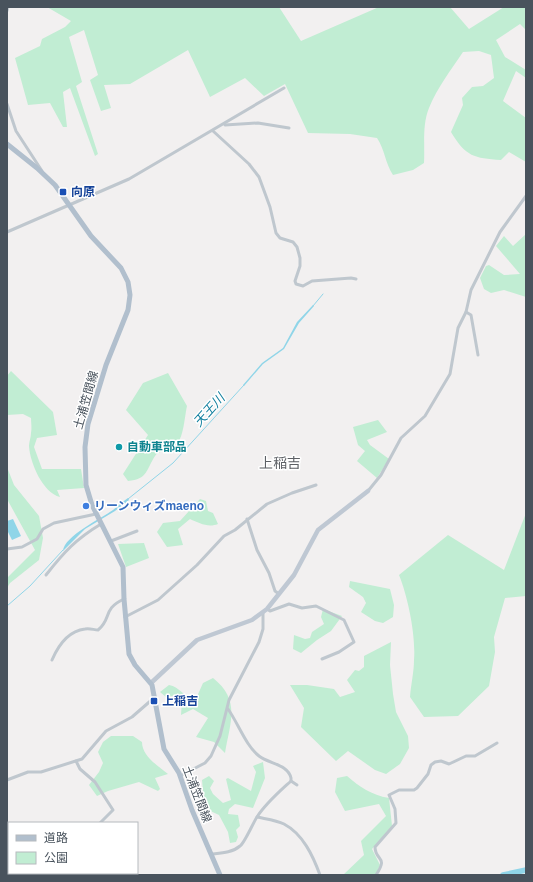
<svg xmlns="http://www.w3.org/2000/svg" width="533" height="882" font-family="Arial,'Noto Sans JP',sans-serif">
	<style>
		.green { fill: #c1edd3 }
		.water { fill: #90d5e8 }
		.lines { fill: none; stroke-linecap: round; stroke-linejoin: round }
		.stream { stroke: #90d5e8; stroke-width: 1 }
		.river { stroke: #90d5e8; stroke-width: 5.5 }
		.street { stroke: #bfc7ce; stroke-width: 3 }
		.secondary { stroke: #bfc8d3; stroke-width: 4.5 }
		.primary { stroke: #b1bfcd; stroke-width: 5 }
		.transit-dot { fill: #1a4fb4; stroke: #fff; stroke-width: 1.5 }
		.culture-dot { fill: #0f9aa8; stroke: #fff; stroke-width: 1.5 }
		.shop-dot { fill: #3f7fe0; stroke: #fff; stroke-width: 1.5 }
		.labels { text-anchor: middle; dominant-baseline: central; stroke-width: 3; stroke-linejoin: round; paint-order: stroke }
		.transit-label { font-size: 12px; font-weight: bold; fill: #164399; stroke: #fff; text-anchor: start }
		.street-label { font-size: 12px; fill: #49535d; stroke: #fff }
		.culture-label { font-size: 12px; font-weight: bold; fill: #0d838f; stroke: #fff; text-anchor: start }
		.shop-label { font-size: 12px; font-weight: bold; fill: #366cbe; stroke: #fff; text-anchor: start }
		.water-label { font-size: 13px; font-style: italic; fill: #13809f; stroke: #fff }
		.quarter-label { font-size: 14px; fill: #5d6065; stroke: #fff }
	</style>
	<rect width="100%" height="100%" fill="#f2f0f0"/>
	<!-- green -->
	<g class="green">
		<path d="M47 7H279L301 41 379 7H450L469 29 504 7H526V30L520 24 496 40 505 57 526 70V78L516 71 503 101 526 118V162L509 152 501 160C474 158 466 157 451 132L463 105 462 98 472 87 483 86 494 78 491 55 479 51 463 52C451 70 437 88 429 108 422 125 425 146 424 163L413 170 393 175C385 163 385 150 377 138L350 134 308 133 285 84 264 96 245 78 210 97 188 50 130 84 104 85 111 108 101 111 90 80 98 75 84 30 69 37 82 82 76 86 98 154 95 156 70 88 63 92 67 127H63L50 103 28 105 15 58 40 46 42 39 65 27 71 21Z"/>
		<path d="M526 234V297L504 290 491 293 484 289 480 278 486 266 489 265 504 275 520 274 496 246 504 236 513 246Z"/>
		<path d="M11 371 53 412 57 435 37 438 34 447 42 469H81L84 488 57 490 60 497C43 493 30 463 29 446 29 442 31 437 31 433 32 428 31 423 31 418L23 414 7 415V376Z"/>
		<path d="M168 373 187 406C184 419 184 442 172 449 166 452 159 450 155 456 146 470 148 479 128 481L123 474 148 435 126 410 143 383Z"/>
		<path d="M378 420 387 432 367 440 370 445 389 459 377 478 357 461 365 451 358 445 353 427Z"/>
		<path d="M7 467 14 485 39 516 43 538 39 560 10 583 7 588V578L35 550 7 499Z"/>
		<path d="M200 499 206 501 208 511 213 513 218 524C208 528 199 523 190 519L178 529 183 545 167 547 157 532 163 523 180 521Z"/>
		<path d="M526 513V596L505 598 494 637 495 652 489 686 458 716 424 717 410 697C411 684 414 672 414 660 416 636 408 597 399 575L448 535 504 570Z"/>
		<path d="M144 543 149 558 126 567 118 544Z"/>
		<path d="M350 581 390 589 394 605 393 617 383 623 375 621 361 612 366 603 363 597 349 587Z"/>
		<path d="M323 609 342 616 331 631 317 640 301 653 293 649 294 635 305 639 310 638 312 632 324 624 321 617Z"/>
		<path d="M391 642 390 665 393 694 396 712 408 736 409 748 400 764 386 774 375 770 348 751 336 761 301 727 304 708 290 685H307L334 689 340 697 355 692 347 680 355 670 359 671 364 667V656Z"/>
		<path d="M213 678C241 700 230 723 225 753L214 742 196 737 208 718 193 709 181 715 182 700 179 695 166 697 160 692 169 685C180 687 184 697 195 701L203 683Z"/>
		<path d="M111 736H133L142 742C142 756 158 766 168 774L155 778 160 789 158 791 139 782 108 791 97 796 89 785 99 772 103 763 98 752 103 742Z"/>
		<path d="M263 762 265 778 253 808 235 804 229 809 228 814 238 815 240 826 236 830 238 837 236 842 230 843 228 832 219 815 206 809 204 802 202 780 209 776 214 781 210 788 213 794 223 803 231 800 226 779 228 778 251 791 256 772 253 766Z"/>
		<path d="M347 776C360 787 371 795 389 798L392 826 372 849 380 865 376 875H343L364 855 361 841 386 816 379 804 345 811 335 792 337 778Z"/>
	</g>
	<!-- water -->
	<g class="water">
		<path d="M313 305 314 306 299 323 284 349 263 364 244 386 243 385 262 363 283 348 297 322Z"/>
		<path d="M128 498 129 500 115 511 85 529 63 551C64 536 102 518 113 510 118 506 122 502 128 498Z"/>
		<path d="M13 519 21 536 12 540 7 530V521Z"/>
	</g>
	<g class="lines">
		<!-- stream -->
		<g class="stream">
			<path d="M313 306 323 294"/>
			<path d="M128 499 173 463 244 385"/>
			<path d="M7 606 30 586 63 550"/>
		</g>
		<!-- river -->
		<path class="river" d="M503 875 526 870"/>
		<!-- street -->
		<g class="street">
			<path d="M7 11 8 7"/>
			<path d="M7 104 16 131 42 171"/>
			<path d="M225 125 258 123 289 128"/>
			<path d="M213 131 249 164 259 177 270 207 276 233 280 238 293 242 297 247 300 258V266L295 281 296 284 303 286 312 281 351 278 356 279"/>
			<path d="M7 232 129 179 284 88"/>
			<path d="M466 312 471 315 478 355"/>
			<path d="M368 491 381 475 401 438 425 416 450 374 458 328 466 312 471 290 500 232 526 196"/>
			<path d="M247 519 257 550 269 573 275 591 279 594"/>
			<path d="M111 541 137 531"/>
			<path d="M7 549 22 547 37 539 43 529 54 523 96 514"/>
			<path d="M46 575C64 552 76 539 101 524"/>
			<path d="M267 609 270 611 289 604 302 608 316 606 344 620 354 642 339 652 322 659"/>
			<path d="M125 617 158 600 197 565 224 536 235 530 267 504 292 493 316 485"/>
			<path d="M52 660C58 646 68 631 85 629 90 628 94 630 98 630 112 619 102 609 124 599"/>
			<path d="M76 761 80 769 95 782 113 810 100 823"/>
			<path d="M180 776 205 763 211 756 220 736 229 700 259 642 263 629V612"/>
			<path d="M7 780 28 772H41L82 759 106 731 132 717 155 697"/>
			<path d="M291 781 297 785"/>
			<path d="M257 817C266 819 276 820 284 824 303 834 313 856 320 875"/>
			<path d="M211 854C221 853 232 853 240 846 244 844 253 823 257 817 266 803 279 792 291 781V778C288 764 269 764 259 756 246 746 238 723 228 709"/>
			<path d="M65 875V873"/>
			<path d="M376 875C389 856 375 861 375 847L396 823 395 809 389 795 399 790H414L417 788 428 774 431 765 435 762 441 761 449 764 466 756H475L497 743"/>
		</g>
		<!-- secondary -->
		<path class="secondary" d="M151 683 197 640 252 620 267 609 294 575 318 530 368 491"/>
		<!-- primary -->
		<path class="primary" d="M7 144 37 168 55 185 91 236 121 268 128 282 130 295 128 310 106 365 88 424 85 447 86 485 92 505 123 567 124 599 129 654 135 665 152 685 164 749 179 773 192 810 220 875"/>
	</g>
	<!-- markers -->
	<g class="transit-dot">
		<rect x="59" y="188" width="8" height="8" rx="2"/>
		<rect x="150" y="697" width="8" height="8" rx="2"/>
	</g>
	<circle class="culture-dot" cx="119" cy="447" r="4"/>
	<circle class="shop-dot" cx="86" cy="506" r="4"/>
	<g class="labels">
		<!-- transit labels -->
		<g class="transit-label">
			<text x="71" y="192">向原</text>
			<text x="162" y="701">上稲吉</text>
		</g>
		<!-- street labels -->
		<g class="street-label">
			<text transform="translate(86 400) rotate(-74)">土浦笠間線</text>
			<text transform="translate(197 794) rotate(69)">土浦笠間線</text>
		</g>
		<!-- culture labels -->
		<g class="culture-label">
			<text x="127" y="447">自動車部品</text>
		</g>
		<!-- shop labels -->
		<g class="shop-label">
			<text x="94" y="506">リーンウィズmaeno</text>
		</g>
		<!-- water labels -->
		<g class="water-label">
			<text transform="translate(209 410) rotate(-48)">天王川</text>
		</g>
		<!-- quarter labels -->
		<g class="quarter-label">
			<text x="280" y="463">上稲吉</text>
		</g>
	</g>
	<!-- border -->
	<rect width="533" height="882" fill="none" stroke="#49535d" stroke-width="16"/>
	<!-- legend -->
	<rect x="8" y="822" width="130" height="52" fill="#ffffff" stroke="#b6babe"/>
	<rect x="16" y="835" width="20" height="6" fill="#b1bfcd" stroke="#b6babe"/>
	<text x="44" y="842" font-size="12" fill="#49535d">道路</text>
	<rect x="16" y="852" width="20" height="12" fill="#c1edd3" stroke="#b6babe"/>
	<text x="44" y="862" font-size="12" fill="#49535d">公園</text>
</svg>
